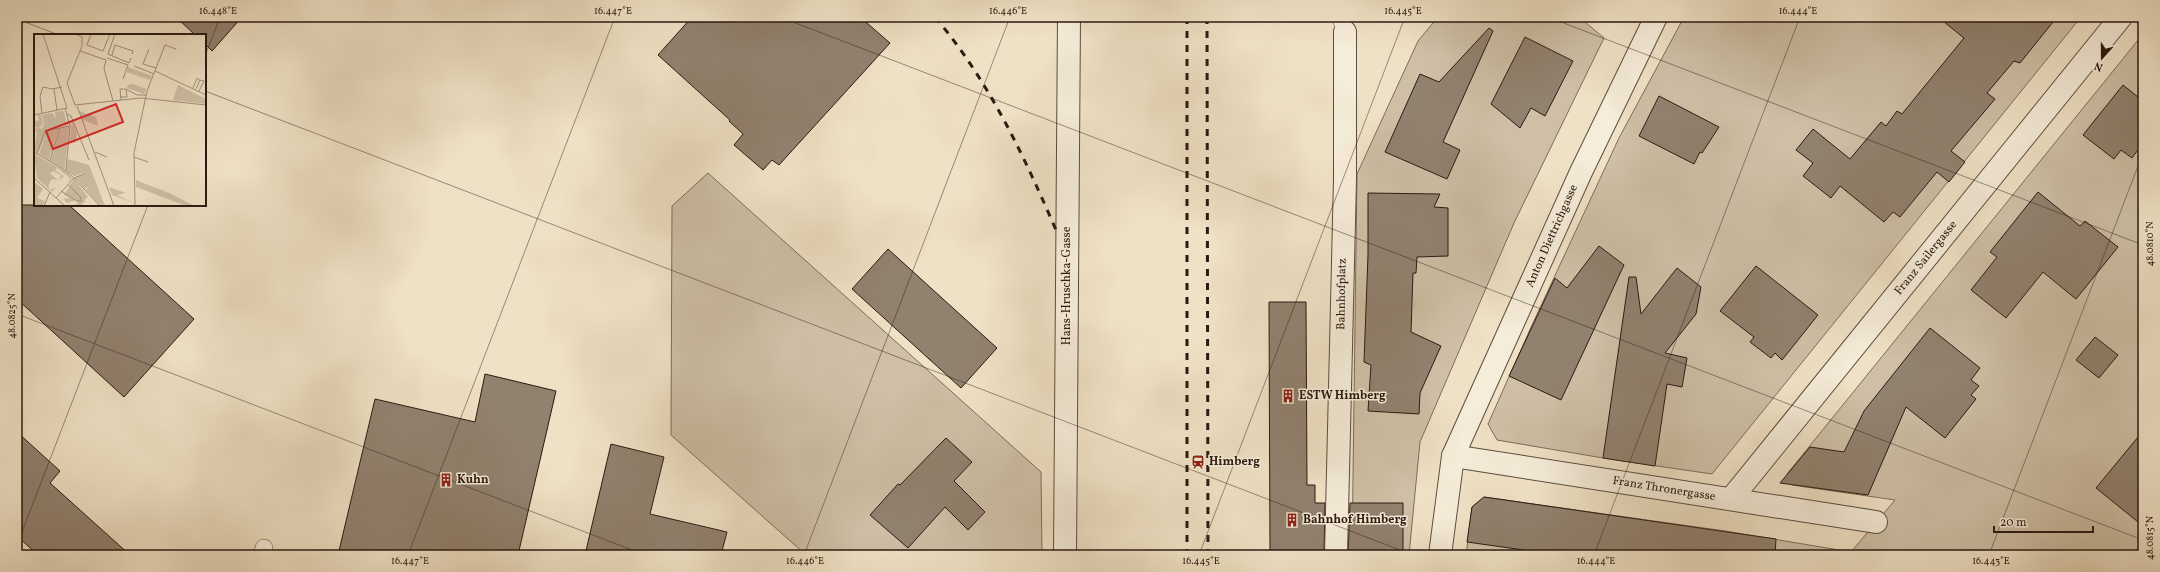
<svg xmlns="http://www.w3.org/2000/svg" width="2160" height="572" font-family="Vollkorn,serif">
	<style>
		.green { fill: #cebfa6; stroke: #7c6c5c }
		.building { fill: #91816f; stroke: #2b1a11 }
		.lines { fill: none; stroke-linecap: round; stroke-linejoin: round }
		.service-casing { stroke: #5c4c3e; stroke-width: 18 }
		.minor-casing { stroke: #5c4c3e; stroke-width: 24 }
		.service { stroke: #f5ecd9; stroke-width: 17 }
		.minor { stroke: #f5ecd9; stroke-width: 22 }
		.rail { stroke: #2b1a11; stroke-width: 3; stroke-dasharray: 7 7; stroke-linecap: butt }
		.ticks { fill: none; stroke: #2b1a11; stroke-width: 1; stroke-opacity: 0.45 }
		.labels { text-anchor: middle; dominant-baseline: central; stroke-width: 3; stroke-linejoin: round; paint-order: stroke }
		.street-label { font-size: 12px; fill: #2b1a11; stroke: #f5ecd9 }
		.poi-label { font-size: 12px; font-weight: bold; fill: #2b1a11; stroke: #f5ecd9; text-anchor: start }
		.inset-road { fill: none; stroke: #a1917d; stroke-width: 1 }
		.view { fill: #d62828; fill-opacity: 0.15; stroke: #d62828; stroke-width: 2 }
		.inset-edge { fill: none; stroke: #2b1a11; stroke-width: 2 }
		.neatline { fill: none; stroke: #2b1a11; stroke-width: 1.5 }
		.ticks-label { font-size: 10px; text-anchor: middle; fill: #2b1a11 }
	</style>
	<rect width="100%" height="100%" fill="#efe1c5"/>
	<filter id="stains"><feTurbulence type="fractalNoise" baseFrequency=".005" numOctaves="4"/><feColorMatrix values="0 0 0 0 .2 0 0 0 0 .09 0 0 0 0 .02 0 0 0 .5 -.17"/></filter>
	<radialGradient id="worn" r=".72"><stop offset=".6" stop-color="#630" stop-opacity="0"/><stop offset="1" stop-color="#630" stop-opacity=".3"/></radialGradient>
	<!-- green -->
	<g class="green">
		<path d="M1438 17H1579L1604 38 1514 223 1420 442 1409 555H1352L1357 174 1418 41Z"/>
		<path d="M1684 17H2081L1712 474 1603 458 1497 440 1488 424 1532 325 1619 138Z"/>
		<path d="M2143 34V542L2132 555H1466L1472 507 1484 497 1725 531 1851 552 1895 500 1792 485 1787 474Z"/>
		<path d="M708 173 1041 472 1042 555H806L671 435 672 206Z"/>
	</g>
	<!-- building -->
	<g class="building">
		<path d="M176 17H242L212 51 205 44V35H195Z"/>
		<path d="M692 17H860L890 43 779 165 772 160 763 170 734 145 743 134 729 121 730 120 658 55Z"/>
		<path d="M1938 17H2057L2020 63 2014 61 1987 93 1995 99 1951 151 1965 162 1949 182 1937 172 1900 217 1893 212 1884 222 1840 186 1831 198 1803 176 1813 163 1796 150 1813 129 1850 159 1881 122 1886 126 1897 111 1902 114 1964 38Z"/>
		<path d="M1489 28 1493 31 1443 142 1460 150 1447 179 1385 152 1420 74 1439 82Z"/>
		<path d="M1525 37 1573 61 1545 116 1531 108 1520 128 1491 104Z"/>
		<path d="M2123 85 2143 101V143L2132 158 2121 150 2114 159 2083 135Z"/>
		<path d="M1659 96 1719 127 1702 153 1700 152 1694 164 1639 136Z"/>
		<path d="M2038 192 2080 226 2085 221 2118 247 2076 299 2043 272 2006 318 1971 290 1997 257 1990 252Z"/>
		<path d="M1368 193 1440 194 1434 207 1448 208V256L1417 257 1416 273H1413L1411 332 1441 346 1420 393 1419 414 1368 411 1371 365 1364 362 1368 255Z"/>
		<path d="M17 205H69L194 319 124 397 17 299Z"/>
		<path d="M1599 246 1624 265 1561 400 1509 376 1555 278 1567 288Z"/>
		<path d="M888 249 997 348 961 388 852 289Z"/>
		<path d="M1756 266 1818 315 1782 360 1775 353 1771 358 1750 342 1754 337 1720 311Z"/>
		<path d="M1677 268 1701 287 1696 314 1665 353 1687 358 1682 387 1667 384 1655 466 1603 458 1629 277H1636L1641 314Z"/>
		<path d="M1269 302H1306L1307 485H1315V503H1325L1324 555H1270Z"/>
		<path d="M1930 328 1980 368 1971 380 1979 386 1971 395 1976 399 1945 438 1906 407 1868 495 1780 483 1810 447 1844 452 1864 411Z"/>
		<path d="M2095 337 2118 355 2099 378 2076 360Z"/>
		<path d="M485 374 556 391 518 555H338L375 399 475 422Z"/>
		<path d="M2143 431V526L2096 488Z"/>
		<path d="M17 432 60 471 50 483 130 555H38L17 536Z"/>
		<path d="M946 438 972 462 954 481 985 512 968 530 945 507 908 548 870 515 898 484 900 485Z"/>
		<path d="M611 444 664 457 650 514 727 532 721 555H585Z"/>
		<path d="M1484 497 1776 539 1775 555H1559L1467 542 1472 507Z"/>
		<path d="M1350 503H1403V555H1348Z"/>
	</g>
	<g class="lines">
		<!-- service casing -->
		<g class="service-casing">
			<g id="service">
				<path d="M1341 17 1345 32"/>
				<path d="M262 555 264 548"/>
			</g>
		</g>
		<!-- minor casing -->
		<g class="minor-casing">
			<g id="minor">
				<path d="M1453 456 1876 522"/>
				<path d="M1731 499 2121 17"/>
				<path d="M1065 555 1069 17"/>
				<path d="M1336 555 1345 179V32"/>
				<path d="M1440 555 1453 456 1581 172 1656 17"/>
			</g>
		</g>
		<!-- service -->
		<use href="#service" class="service"/>
		<!-- minor -->
		<use href="#minor" class="minor"/>
		<!-- rail -->
		<g class="rail">
			<path d="M935 17C989 81 1023 154 1056 230"/>
			<path d="M1187 17V555"/>
			<path d="M1207 17 1208 555"/>
		</g>
	</g>
	<!-- ticks -->
	<path class="ticks" d="M780 17 2143 540M1548 17 2143 245M17 19 59 35M205 56 220 17M205 91 1413 555M17 314 645 555M17 545 148 205M408 555 615 17M804 555 1010 17M1199 555 1405 17M1594 555 1800 17M1989 555 2143 153"/>
	<!-- icons -->
	<defs>
		<g id="building-bare" transform="scale(1.08)"><path d="M-4-6H4V6H1V3H-1V6H-4ZM-2.5-4.3h1.7v1.8h-1.7ZM.8-4.3h1.7v1.8H.8ZM-2.5-1h1.7V.8h-1.7ZM.8-1h1.7V.8H.8Z" fill="#8f2418" stroke="#f5ecd9" stroke-width="2.5" paint-order="stroke"/></g>
		<g id="station-bare" transform="scale(1.08)"><path d="M-3-6H3Q5-6 5-4V2Q5 4 3 4L4.5 6H3L1.5 4h-3L-3 6H-4.5L-3 4Q-5 4-5 2V-4Q-5-6-3-6ZM-3.5-4v3h7v-3ZM-3.5 1v1.5H-2V1ZM2 1v1.5H3.5V1Z" fill="#8f2418" stroke="#f5ecd9" stroke-width="2.5" paint-order="stroke"/></g>
	</defs>
	<g fill-rule="evenodd">
		<use href="#building-bare" x="1288" y="396"/>
		<use href="#station-bare" x="1198" y="462"/>
		<use href="#building-bare" x="446" y="480"/>
		<use href="#building-bare" x="1292" y="520"/>
	</g>
	<g class="labels">
		<!-- street labels -->
		<g class="street-label">
			<text transform="translate(1552 236) rotate(-66)">Anton Diettrichgasse</text>
			<text transform="translate(1926 258) rotate(-51)">Franz Sailergasse</text>
			<text transform="translate(1067 286) rotate(-90)">Hans-Hruschka-Gasse</text>
			<text transform="translate(1342 294) rotate(-89)">Bahnhofplatz</text>
			<text transform="translate(1664 489) rotate(9)">Franz Thronergasse</text>
		</g>
		<!-- poi labels -->
		<g class="poi-label">
			<text x="1299" y="396">ESTW Himberg</text>
			<text x="1209" y="462">Himberg</text>
			<text x="457" y="480">Kuhn</text>
			<text x="1303" y="520">Bahnhof Himberg</text>
		</g>
	</g>
	<!-- overview -->
	<g transform="translate(34 34)">
		<rect width="172" height="172" fill="#efe1c5"/>
		<path d="M94 33 118 42 116 46 93 38ZM99 50 112 55 110 60 93 54 94 51ZM144 51 172 65V70L139 66ZM29 77 34 91 22 94 25 95 15 126 5 120 13 97 4 119 0 117 3 98 0 95 4 94 0 92V87H5L4 81H7L9 90 5 94 8 95 10 90 8 81 18 79 22 84 21 78ZM45 77 62 83 64 92 49 86ZM38 86 43 100 41 109 36 107ZM35 93 31 133 30 135 17 127 27 94ZM0 120 34 139 38 144 34 149 36 144 23 134 21 136 30 142 25 147 27 141 19 137 16 140 24 146 18 145 16 148 14 153 17 156 22 153 18 158 3 144ZM34 125 55 131 71 172H67L52 156 56 151 51 155 41 144 49 141V139L40 142 32 136ZM40 145 54 163 45 170 50 166 53 169 50 168 47 172H40L44 169 42 166 33 169 29 165 36 164 30 161ZM102 146 135 159 161 172H152L102 153ZM0 148 9 155 3 164 11 167 9 172H0ZM75 153 92 159 83 161 100 169 78 161Z" fill="#cebfa6"/>
		<path class="inset-road" d="M9 0 33 74M42 0 48 3V12L33 49 41 71 107 64 172 71M57 0 53 11 69 17 76 0M115 15 109 30 122 34M46 17 72 26 70 35 79 67M74 20 95 29 97 24M74 20 81 0M78 21 81 11 99 17 98 20M73 24 94 31 89 45M100 32 120 40M121 37 172 61M159 54 163 44 166 46M20 55 23 76M92 55 103 61H112M162 55 166 46 170 47 165 57M86 63H93L92 55H86L87 66M43 72 80 172M31 74 36 92 32 136M8 80 6 62 9 53 18 55 28 53M33 80 37 82 55 126M0 81 33 74M21 95 36 92M0 118 34 138 66 172M61 118 73 123M3 120 11 97M100 123 114 128M16 127 26 94M0 144 31 172M27 157 43 167H47V164L34 150M22 164 40 144 50 140M10 172 16 158M101 172 100 119 113 57 131 11 142 15"/>
		<path class="view" d="M82 70 89 88 19 115 12 97Z"/>
		<rect width="172" height="172" class="inset-edge"/>
	</g>
	<!-- margin -->
	<rect width="2160" height="572" fill="none" stroke="#efe1c5" stroke-width="44"/>
	<!-- north arrow -->
	<g transform="translate(2102 58) rotate(201)" stroke="#f5ecd9" stroke-width="3" paint-order="stroke">
	<path d="M0-3L7 15L0 10L-7 15Z" fill="#2b1a11"/>
	<text y="-6" font-size="11" font-weight="bold" text-anchor="middle" fill="#2b1a11">N</text>
	</g>
	<!-- scale -->
	<path d="M1994 526v6h99v-6" fill="none" stroke="#2b1a11" stroke-width="2"/>
	<text x="2000" y="526" font-size="12" fill="#2b1a11" stroke="#f5ecd9" stroke-width="3" paint-order="stroke">20 m</text>
	<rect x="22" y="22" width="2116" height="528" class="neatline"/>
	<g class="ticks-label">
		<text x="218" y="14">16.448°E</text>
		<text x="613" y="14">16.447°E</text>
		<text x="1008" y="14">16.446°E</text>
		<text x="1403" y="14">16.445°E</text>
		<text x="1798" y="14">16.444°E</text>
		<text transform="translate(2149 244) rotate(-90)" y="4">48.0810°N</text>
		<text transform="translate(11 316) rotate(-90)" y="4">48.0825°N</text>
		<text transform="translate(2149 538) rotate(-90)" y="4">48.0815°N</text>
		<text x="410" y="564">16.447°E</text>
		<text x="805" y="564">16.446°E</text>
		<text x="1201" y="564">16.445°E</text>
		<text x="1596" y="564">16.444°E</text>
		<text x="1991" y="564">16.443°E</text>
	</g>
	<rect width="100%" height="100%" filter="url(#stains)"/>
	<rect width="100%" height="100%" fill="url(#worn)"/>
</svg>
